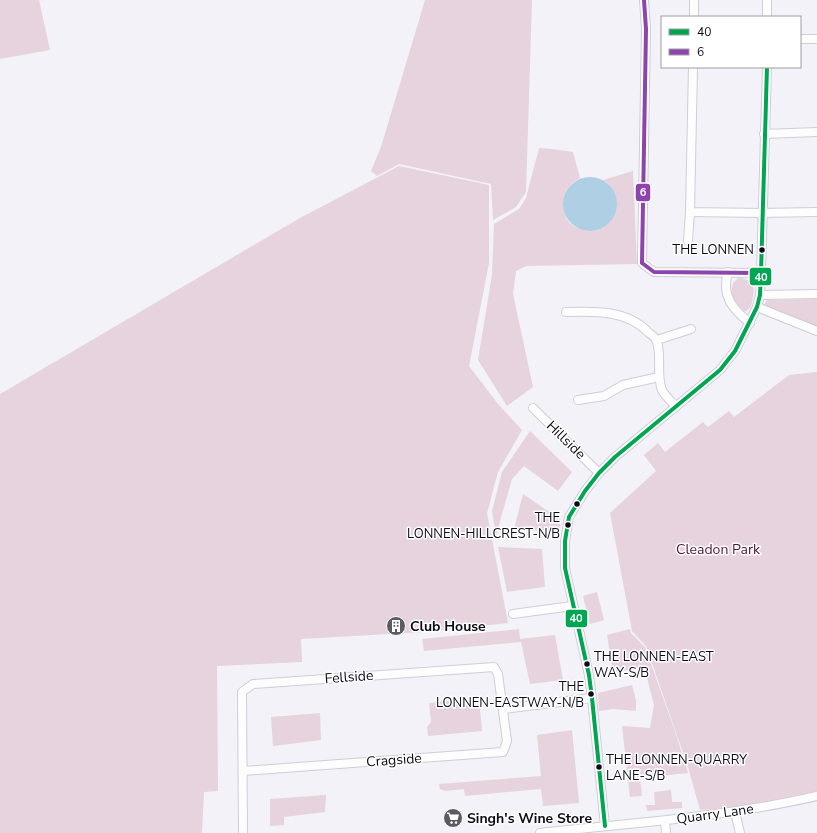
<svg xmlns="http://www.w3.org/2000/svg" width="817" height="833" font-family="'Nunito Sans',sans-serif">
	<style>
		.green { fill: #e6d3dd }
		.water { fill: #afcfe4 }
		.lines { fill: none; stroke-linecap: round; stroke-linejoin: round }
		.minor-casing { stroke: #cfced8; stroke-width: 10 }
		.minor { stroke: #fdfdfe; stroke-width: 8 }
		.bus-1-casing { stroke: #fff; stroke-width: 7 }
		.bus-2-casing { stroke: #fff; stroke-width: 7 }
		.bus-1 { stroke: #00a651; stroke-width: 4 }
		.bus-2 { stroke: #8e44ad; stroke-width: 4 }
		.bus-dot { fill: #0c0a15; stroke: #fff; stroke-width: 1.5 }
		.labels { text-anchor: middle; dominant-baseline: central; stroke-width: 3; stroke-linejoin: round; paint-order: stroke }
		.bus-label { font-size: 13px; fill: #0c0a15; stroke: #fff; text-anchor: end }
		.street-label { font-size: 14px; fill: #0c0a15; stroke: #fff }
		.park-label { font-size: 14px; fill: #511734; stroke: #fff }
		.poi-label { font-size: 14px; font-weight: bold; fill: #0c0a15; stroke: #fff; text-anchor: start }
		.line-badge { stroke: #fff; stroke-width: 1.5 }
		.badge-label { font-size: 11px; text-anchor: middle; font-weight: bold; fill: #fff }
	</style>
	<rect width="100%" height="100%" fill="#f2f2f8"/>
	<!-- green -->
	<g class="green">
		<path d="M0 0H39L50 50 0 59Z"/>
		<path d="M425 0H532L526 192 516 207 493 220 491 184 399 164 377 176 371 171 381 147Z"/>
		<path d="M539 148 552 149 573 152 580 178C569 184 562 193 564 205 565 209 565 214 566 217 568 223 575 227 580 229 612 240 631 199 603 180L633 171 637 264 526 266 516 271 513 294 533 387 507 406 478 360 492 275 494 224 519 209 526 198Z"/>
		<path d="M399 166 489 185V263L469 366 498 404 522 430 498 472 487 513 508 623 424 632 301 639 302 662 217 666 218 791 204 792 202 833H0V394L300 218Z"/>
		<path d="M738 278C759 279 754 292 751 307L745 312 735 301 731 293 733 283Z"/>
		<path d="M817 299V329L763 306 767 300Z"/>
		<path d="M817 372V793L734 808 700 810 688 767 646 646 632 631 610 513 656 471 644 455 658 443 665 452 703 422 708 427 729 411 734 417 789 375Z"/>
		<path d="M530 431 572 472 558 491 524 466 512 479 496 535 492 511 502 472Z"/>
		<path d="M523 494 561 520 559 532 514 529Z"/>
		<path d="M498 547 542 549 545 587 507 592Z"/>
		<path d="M597 592 604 620 590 624 583 596Z"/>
		<path d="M519 629 520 639 555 635 563 680 530 684 521 642 424 651 422 639Z"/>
		<path d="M630 629 631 633 645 647 676 734 688 773 640 778 642 796 630 797 622 726 650 728 654 705 644 666 613 673 607 635Z"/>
		<path d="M632 685 636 700V711L613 709 599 711 598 693Z"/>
		<path d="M479 698 482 731 428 736 427 727 431 722 429 703Z"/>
		<path d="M320 713 321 740 273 746 271 717Z"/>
		<path d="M572 730 579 803 543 806 541 789 465 796 464 789 445 791 440 789 439 784 541 776 537 735Z"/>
		<path d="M671 790 672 802H682V808L647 811 646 805H655L654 792Z"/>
		<path d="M326 795 325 812 284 817V825L270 826V799Z"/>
	</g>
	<!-- water -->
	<circle class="water" cx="590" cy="204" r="27"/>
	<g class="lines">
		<!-- minor casing -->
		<g class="minor-casing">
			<g id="minor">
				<path d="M644 0 646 29 642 263 654 272 761 273"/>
				<path d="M767 0V17"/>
				<path d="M694 17V0"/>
				<path d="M800 39H817"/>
				<path d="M693 67 690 212 762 213 817 212"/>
				<path d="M764 134 817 132"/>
				<path d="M688 241 690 212"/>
				<path d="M728 272C721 295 732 309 750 323"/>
				<path d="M760 295 817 294"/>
				<path d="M757 307 817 331"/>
				<path d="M566 312C595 311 628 310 649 333 652 335 656 338 657 342 662 357 656 375 662 390 665 396 672 402 676 407"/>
				<path d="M657 340 691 329"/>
				<path d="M578 400 604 396 623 385 659 377"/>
				<path d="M533 408 599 473"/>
				<path d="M513 614 572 606"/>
				<path d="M503 709 592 698"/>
				<path d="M243 771 503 752 507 741 498 674 494 667 253 684 242 692 243 833"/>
				<path d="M735 812 740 833"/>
				<path d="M665 821 666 833"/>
				<path d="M605 826 592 698 589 675 565 568V541L569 517 585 491 599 473 615 457 720 370 735 351 757 307 760 295 761 273 767 67"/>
				<path d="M540 833C633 823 726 817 817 796"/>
			</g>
		</g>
		<!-- minor -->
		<use href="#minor" class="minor"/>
		<!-- bus-1 casing -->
		<g class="bus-1-casing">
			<path id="bus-1" d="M605 826 592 698 589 675 565 568V541L569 517 585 491 599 473 615 457 720 370 735 351 757 307 760 295 761 273 767 67"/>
		</g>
		<!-- bus-2 casing -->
		<g class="bus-2-casing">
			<path id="bus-2" d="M644 0 646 29 642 263 654 272 761 273"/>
		</g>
		<!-- bus-1 -->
		<use href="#bus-1" class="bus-1"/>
		<!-- bus-2 -->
		<use href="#bus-2" class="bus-2"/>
	</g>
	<!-- icons -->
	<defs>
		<g id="building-disc" transform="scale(1)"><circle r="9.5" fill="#5c5b64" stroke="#fff"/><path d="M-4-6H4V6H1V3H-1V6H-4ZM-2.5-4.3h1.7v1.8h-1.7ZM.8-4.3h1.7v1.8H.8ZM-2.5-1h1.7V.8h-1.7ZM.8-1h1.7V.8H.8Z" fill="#fff"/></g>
		<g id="supermarket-disc" transform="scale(1)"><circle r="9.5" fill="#5c5b64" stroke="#fff"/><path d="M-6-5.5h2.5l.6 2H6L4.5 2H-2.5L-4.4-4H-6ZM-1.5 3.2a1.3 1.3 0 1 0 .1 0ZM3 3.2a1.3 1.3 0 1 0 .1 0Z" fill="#fff"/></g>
	</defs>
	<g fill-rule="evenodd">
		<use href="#building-disc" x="396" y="626"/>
		<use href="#supermarket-disc" x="453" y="818"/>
	</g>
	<!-- markers -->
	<g class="bus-dot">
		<circle cx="762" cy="250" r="3.5"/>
		<circle cx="577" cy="504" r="3.5"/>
		<circle cx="568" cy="525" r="3.5"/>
		<circle cx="587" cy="664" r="3.5"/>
		<circle cx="591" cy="694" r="3.5"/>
		<circle cx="599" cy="767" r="3.5"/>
	</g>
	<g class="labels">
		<!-- bus labels -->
		<g class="bus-label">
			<text x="754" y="250">THE LONNEN</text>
			<text x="560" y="518">THE<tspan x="560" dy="16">LONNEN-HILLCREST-N/B</tspan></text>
			<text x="594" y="657" text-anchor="start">THE LONNEN-EAST<tspan x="594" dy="16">WAY-S/B</tspan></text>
			<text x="584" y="687">THE<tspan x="584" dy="16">LONNEN-EASTWAY-N/B</tspan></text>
			<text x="606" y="760" text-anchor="start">THE LONNEN-QUARRY<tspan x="606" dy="16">LANE-S/B</tspan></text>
		</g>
		<!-- street labels -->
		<g class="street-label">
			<text transform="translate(566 440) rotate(44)">Hillside</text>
			<text transform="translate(349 677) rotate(-4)">Fellside</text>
			<text transform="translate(394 760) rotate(-4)">Cragside</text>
			<text transform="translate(715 814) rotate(-8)">Quarry Lane</text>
		</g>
		<!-- park labels -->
		<g class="park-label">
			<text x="718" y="549">Cleadon Park</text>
		</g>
		<!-- poi labels -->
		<g class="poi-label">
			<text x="410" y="626">Club House</text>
			<text x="467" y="818">Singh's Wine Store</text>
		</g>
	</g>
	<g class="line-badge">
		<rect x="635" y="183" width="16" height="19" rx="4" fill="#8e44ad"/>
		<rect x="749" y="267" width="23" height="19" rx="4" fill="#00a651"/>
		<rect x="565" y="609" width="23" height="19" rx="4" fill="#00a651"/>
	</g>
	<g class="badge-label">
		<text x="643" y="196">6</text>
		<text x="761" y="281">40</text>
		<text x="576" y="622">40</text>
	</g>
	<!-- legend -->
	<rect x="661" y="16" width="140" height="52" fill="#ffffff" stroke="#9e9da1"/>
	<rect x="669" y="29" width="20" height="6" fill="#00a651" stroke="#9e9da1"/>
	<text x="697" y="36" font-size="12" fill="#0c0a15">40</text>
	<rect x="669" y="49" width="20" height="6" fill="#8e44ad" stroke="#9e9da1"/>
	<text x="697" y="56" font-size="12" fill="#0c0a15">6</text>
</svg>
